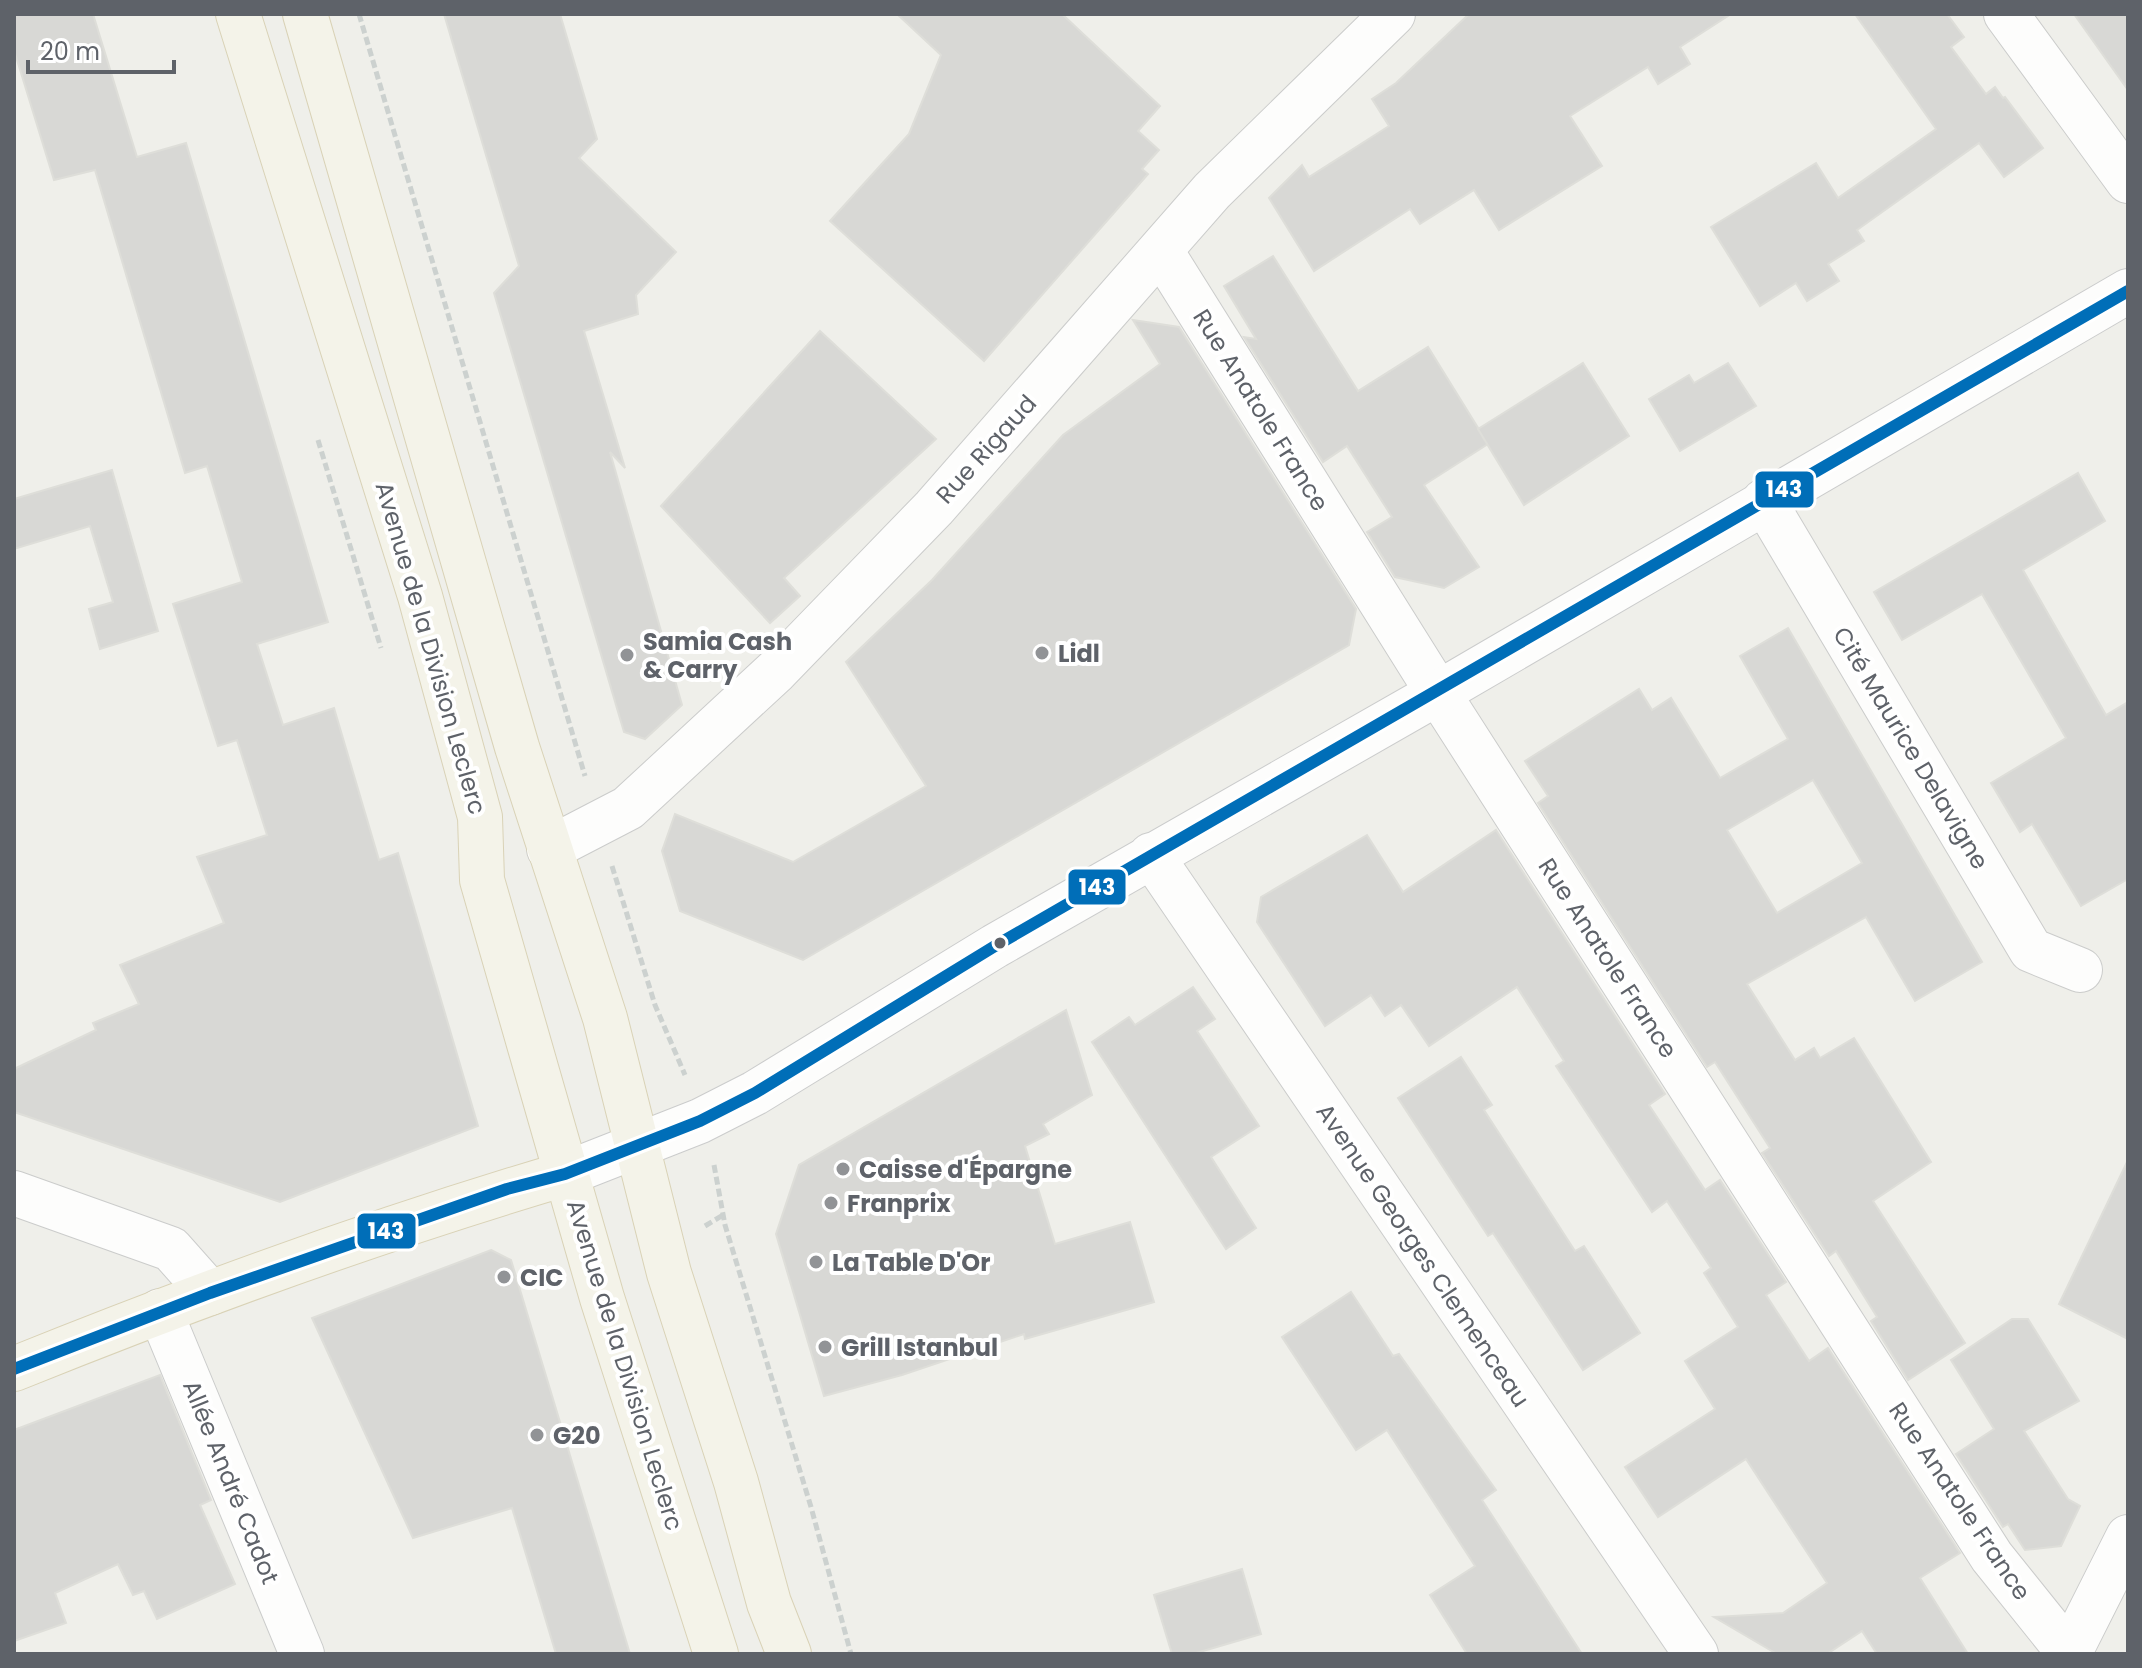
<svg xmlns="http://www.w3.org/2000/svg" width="2142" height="1668" font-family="Poppins,sans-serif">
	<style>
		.building { fill: #d8d8d5; stroke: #deded9; stroke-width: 2; fill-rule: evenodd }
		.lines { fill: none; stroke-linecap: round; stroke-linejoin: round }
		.minor-casing { stroke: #cbcccb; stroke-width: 46 }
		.tertiary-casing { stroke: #cbcccb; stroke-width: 46 }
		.secondary-casing { stroke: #cbcccc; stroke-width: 46 }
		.primary-casing { stroke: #d9d2b6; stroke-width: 46 }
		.path { stroke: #ccd1cf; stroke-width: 5; stroke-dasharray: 8 4; stroke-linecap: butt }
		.minor { stroke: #fdfdfc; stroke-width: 44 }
		.tertiary { stroke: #fdfdfc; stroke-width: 44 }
		.secondary { stroke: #fdfdfc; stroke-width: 44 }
		.primary { stroke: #f4f3e9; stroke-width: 44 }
		.bus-1-casing { stroke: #fff; stroke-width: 18 }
		.bus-1 { stroke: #006eb8; stroke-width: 12 }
		.poi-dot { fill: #919396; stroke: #fff; stroke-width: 3 }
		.bus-dot { fill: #5e6269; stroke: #fff; stroke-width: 3 }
		.labels { text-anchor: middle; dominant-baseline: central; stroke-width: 8; stroke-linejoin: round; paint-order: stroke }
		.street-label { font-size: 24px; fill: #5e6269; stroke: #fff }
		.poi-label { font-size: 24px; font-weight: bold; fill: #5e6269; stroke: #fff; text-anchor: start }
		.line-badge { stroke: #fff; stroke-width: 3 }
		.badge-label { font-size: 22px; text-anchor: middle; font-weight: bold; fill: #fff }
	</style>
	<rect width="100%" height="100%" fill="#efefea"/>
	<!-- building -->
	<g class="building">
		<path d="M14 14H93L137 157 186 143 328 622 257 644 283 725 334 708 379 860 398 853 478 1126 280 1202 14 1112V1069L96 1030 93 1023 139 1004 120 965 224 923 197 857 267 835 237 740 218 746 173 604 242 582 207 466 185 473 95 170 54 180 14 50Z"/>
		<path d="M444 14H560L597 139 579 158 676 252 636 295 638 314 584 331 625 468 610 452 682 705 645 739 624 732 494 293 519 266Z"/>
		<path d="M897 14H1062L1160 106 1138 131 1159 150 1142 169 1148 174 984 361 830 221 909 134 941 55Z"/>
		<path d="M1469 14H1731L1680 47 1690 64 1658 84 1648 67 1570 116 1602 166 1499 230 1474 190 1420 224 1410 209 1314 271 1269 198 1302 165 1309 177 1389 126 1372 99 1396 83Z"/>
		<path d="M1855 14H1947L1964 37 1951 47 1986 94 1995 87 2003 98 2005 97 2043 148 2004 177 1979 143 1857 230 1864 241 1828 264 1839 281 1807 301 1796 283 1760 306 1711 227 1816 163 1838 198 1936 129Z"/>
		<path d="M2074 14H2128V90Z"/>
		<path d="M1273 256 1358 391 1428 347 1488 444 1424 485 1479 567 1444 588 1395 577 1367 532 1392 517 1347 446 1323 462 1244 337 1256 339 1224 286Z"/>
		<path d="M1133 320 1179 327 1356 609 1349 645 803 960 680 911 662 851 675 814 793 862 926 786 846 662 932 580 1063 435 1160 364Z"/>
		<path d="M820 331 936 439 784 578 800 596 770 623 661 506Z"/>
		<path d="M1583 363 1629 436 1524 505 1478 429Z"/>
		<path d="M1728 363 1756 406 1680 451 1649 399 1689 375 1694 383Z"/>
		<path d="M112 470 158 631 100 649 89 609 113 602 90 526 14 549V499Z"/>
		<path d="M2078 473 2105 521 2023 570 2106 715 2128 702V879L2081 906 2032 824 2020 832 1991 783 2066 738 1982 594 1902 640 1874 592Z"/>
		<path d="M1788 628 1982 962 1915 1001 1866 917 1747 984 1795 1060 1814 1048 1820 1058 1854 1038 1931 1162 1873 1201 1965 1343 1908 1380 1871 1321 1877 1317 1836 1251 1829 1256 1762 1153 1770 1148 1715 1062 1707 1067 1538 803 1548 796 1525 761 1639 689 1652 710 1671 698 1720 778 1788 739 1740 656ZM1813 780 1862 863 1777 913 1727 830Z"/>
		<path d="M1496 830 1665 1094 1649 1105 1705 1190 1720 1180 1786 1282 1766 1295 1809 1361 1828 1348 1960 1553 1920 1578 1968 1654H1877L1862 1631 1827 1654H1777L1714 1617 1783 1613 1827 1583 1746 1459 1658 1517 1625 1467 1715 1409 1685 1361 1738 1327 1704 1273 1711 1268 1667 1201 1652 1212 1556 1066 1564 1061 1517 987 1429 1046 1401 1005 1385 1016 1371 995 1325 1026 1257 922 1261 897 1367 835 1403 892Z"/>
		<path d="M1193 987 1215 1019 1197 1031 1259 1126 1211 1157 1256 1228 1226 1249 1092 1042 1129 1017 1135 1025Z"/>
		<path d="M1066 1010 1092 1095 1043 1124 1049 1134 1025 1146 1055 1244 1130 1222 1154 1302 1025 1339 1024 1334 902 1375 824 1396 776 1234 799 1165Z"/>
		<path d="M1461 1057 1492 1105 1484 1110 1575 1251 1584 1246 1640 1333 1583 1370 1493 1233 1488 1236 1398 1098Z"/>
		<path d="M2128 1160V1339L2059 1304Z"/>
		<path d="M491 1250 511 1260 630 1654H556L512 1508 413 1538 312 1318Z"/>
		<path d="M1351 1292 1393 1356 1399 1354 1496 1490 1482 1500 1582 1654H1467L1430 1595 1475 1566 1387 1430 1356 1450 1282 1337Z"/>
		<path d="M2012 1319H2028L2079 1401 2024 1431 2068 1499 2080 1506 2061 1546 2025 1550 2008 1524 2003 1527 1956 1454 1994 1429 1951 1360Z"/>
		<path d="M160 1375 211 1500 200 1505 235 1584 157 1619 144 1591 133 1595 118 1564 55 1593 66 1623 14 1641V1430Z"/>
		<path d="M1242 1569 1261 1634 1193 1654H1172L1154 1595Z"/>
	</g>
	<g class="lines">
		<!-- minor casing -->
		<g class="minor-casing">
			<g id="minor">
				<path d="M2006 14 2128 181"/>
				<path d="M1161 251 1438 693 1992 1557 2069 1653"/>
				<path d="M1764 501 2031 950 2080 970"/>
				<path d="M549 849 628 808 776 671 934 508 1212 191 1393 14"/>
				<path d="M1151 855 1696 1654"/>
				<path d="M14 1193 171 1249 210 1293"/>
				<path d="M160 1311 302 1654"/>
			</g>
		</g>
		<!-- tertiary casing -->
		<g class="tertiary-casing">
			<path id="tertiary" d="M2069 1654 2128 1537"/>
		</g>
		<!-- secondary casing -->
		<g class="secondary-casing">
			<path id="secondary" d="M565 1174 700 1121 755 1093 995 946 1438 693 2128 291"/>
		</g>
		<!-- primary casing -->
		<g class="primary-casing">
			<g id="primary">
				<path d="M238 14 420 596 480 817 482 880 602 1298 716 1654"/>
				<path d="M305 14 517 747 605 1018 669 1273 736 1482 769 1603 789 1654"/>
				<path d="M14 1369C195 1296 379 1229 565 1174"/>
			</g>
		</g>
		<!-- path -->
		<g class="path">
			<path d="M359 14 585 776"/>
			<path d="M318 440 381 648"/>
			<path d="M612 866 655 1005 685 1075"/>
			<path d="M714 1165 725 1225 811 1507 851 1654"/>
			<path d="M705 1226 723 1215"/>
		</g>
		<!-- minor -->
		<use href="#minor" class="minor"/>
		<!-- tertiary -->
		<use href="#tertiary" class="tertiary"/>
		<!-- secondary -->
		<use href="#secondary" class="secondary"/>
		<!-- primary -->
		<use href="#primary" class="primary"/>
		<!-- bus-1 casing -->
		<g class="bus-1-casing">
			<path id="bus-1" d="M14 1369 210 1293 507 1189 565 1174 700 1121 755 1093 995 946 2128 291"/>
		</g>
		<!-- bus-1 -->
		<use href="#bus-1" class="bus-1"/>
	</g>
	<!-- markers -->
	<g class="poi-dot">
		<circle cx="1042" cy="653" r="8"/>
		<circle cx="627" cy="655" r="8"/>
		<circle cx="843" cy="1169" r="8"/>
		<circle cx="831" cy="1203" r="8"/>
		<circle cx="816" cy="1262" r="8"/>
		<circle cx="504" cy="1277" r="8"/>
		<circle cx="825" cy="1347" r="8"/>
		<circle cx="537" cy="1435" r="8"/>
	</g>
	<circle class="bus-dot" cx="1000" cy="943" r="7"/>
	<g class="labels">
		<!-- street labels -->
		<g class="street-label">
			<text transform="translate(1261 410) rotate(58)">Rue Anatole France</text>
			<text transform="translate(986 449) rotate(-48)">Rue Rigaud</text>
			<text transform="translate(431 648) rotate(74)">Avenue de la Division Leclerc</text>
			<text transform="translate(1911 748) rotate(59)">Cité Maurice Delavigne</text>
			<text transform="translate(1608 958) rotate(57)">Rue Anatole France</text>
			<text transform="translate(1423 1255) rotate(56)">Avenue Georges Clemenceau</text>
			<text transform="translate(625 1365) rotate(73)">Avenue de la Division Leclerc</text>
			<text transform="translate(231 1482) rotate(68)">Allée André Cadot</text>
			<text transform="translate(1960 1501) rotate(56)">Rue Anatole France</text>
		</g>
		<!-- poi labels -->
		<g class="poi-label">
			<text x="643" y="641">Samia Cash<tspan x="643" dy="28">&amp; Carry</tspan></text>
			<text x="1058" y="653">Lidl</text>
			<text x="859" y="1169">Caisse d'Épargne</text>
			<text x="847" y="1203">Franprix</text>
			<text x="832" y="1262">La Table D'Or</text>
			<text x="520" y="1277">CIC</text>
			<text x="841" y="1347">Grill Istanbul</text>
			<text x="553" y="1435">G20</text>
		</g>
	</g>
	<g class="line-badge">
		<rect x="1754" y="470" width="61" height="39" rx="8" fill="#006eb8"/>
		<rect x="1067" y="868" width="60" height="38" rx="8" fill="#006eb8"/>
		<rect x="356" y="1212" width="61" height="38" rx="8" fill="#006eb8"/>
	</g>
	<g class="badge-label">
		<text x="1784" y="497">143</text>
		<text x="1097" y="895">143</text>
		<text x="386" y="1239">143</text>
	</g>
	<!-- border -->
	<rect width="2142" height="1668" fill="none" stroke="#5e6269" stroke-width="32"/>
	<!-- scale -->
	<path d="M28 60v12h146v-12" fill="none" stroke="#5e6269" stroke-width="4"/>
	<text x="40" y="60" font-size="24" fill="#5e6269" stroke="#ffffff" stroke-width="6" paint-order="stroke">20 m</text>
</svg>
